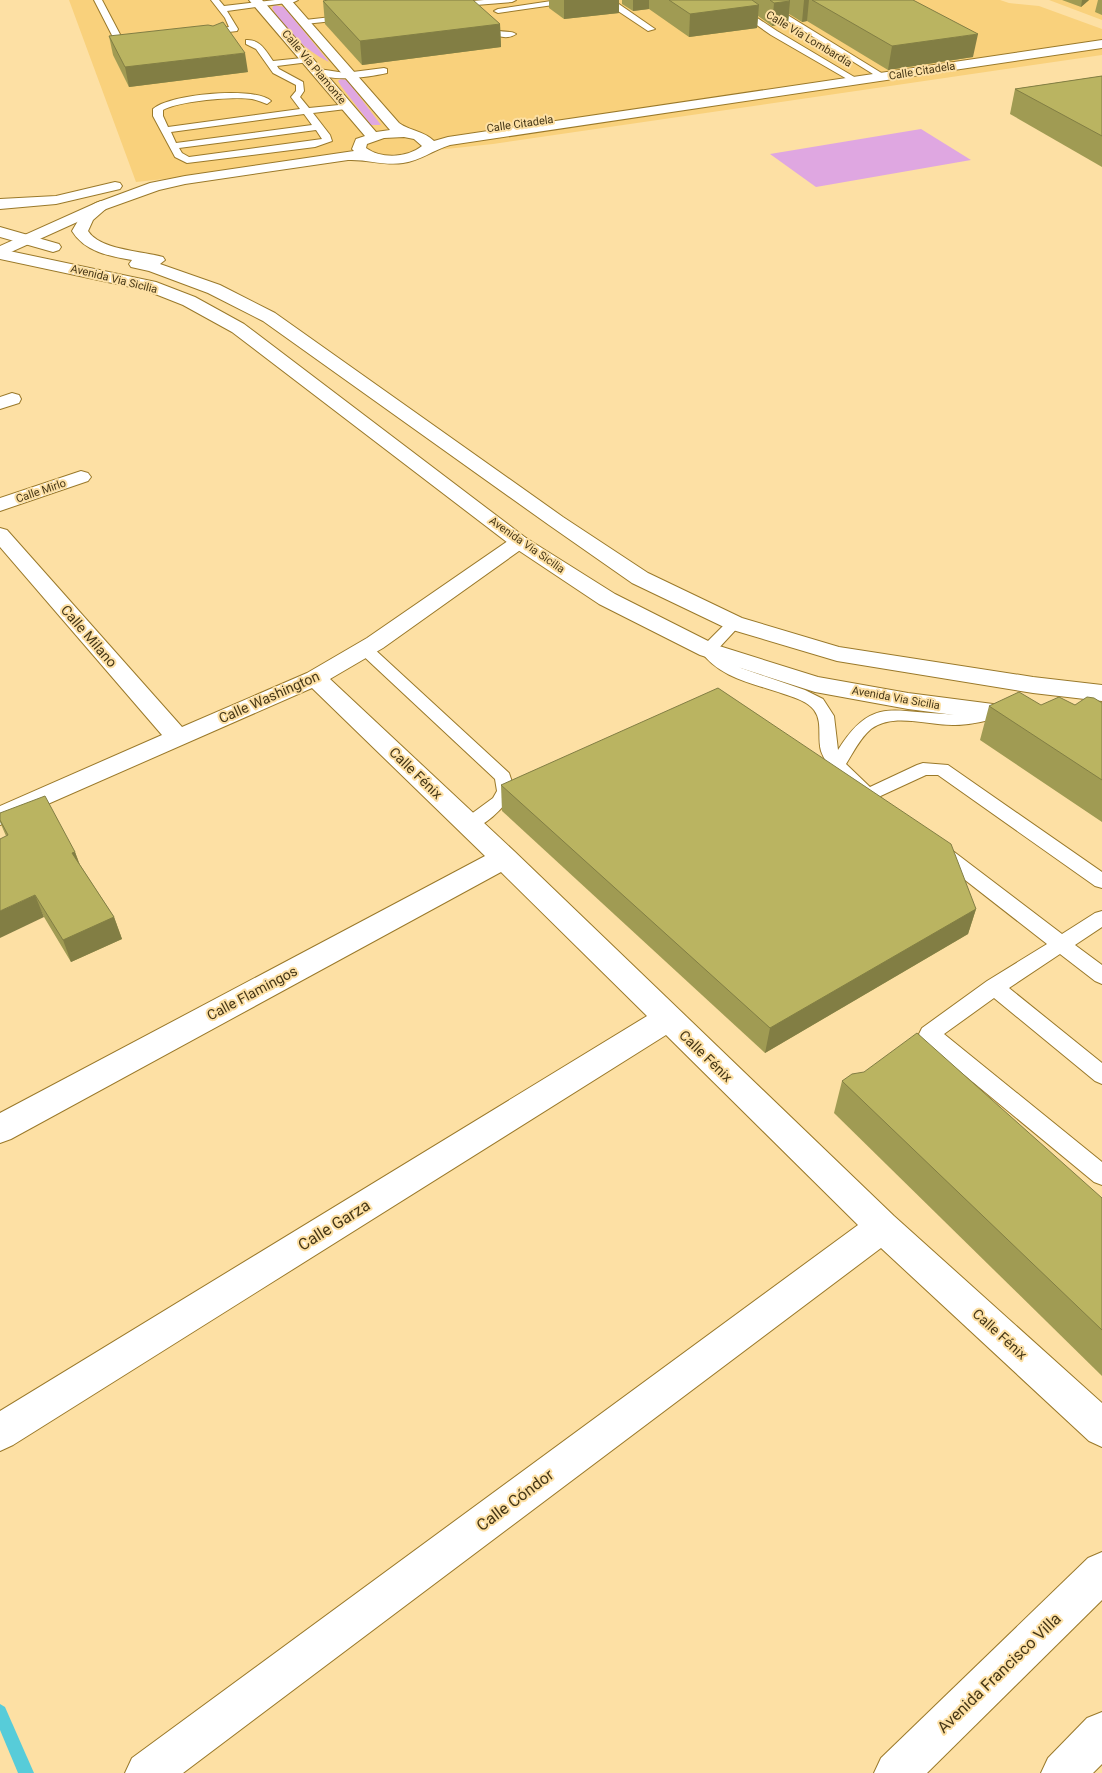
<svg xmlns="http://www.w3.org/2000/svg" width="1102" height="1773" font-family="Roboto,sans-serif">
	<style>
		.built { fill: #f9d17c }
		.green { fill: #dfa7e1 }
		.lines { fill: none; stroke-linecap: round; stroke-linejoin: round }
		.stream { fill: #57ccd9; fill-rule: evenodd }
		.service-casing { stroke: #9a792a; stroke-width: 2 }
		.minor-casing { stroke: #9a792a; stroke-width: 2 }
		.tertiary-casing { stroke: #9a792a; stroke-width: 2 }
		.primary-casing { stroke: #9a792a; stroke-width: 2 }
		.service { fill: #fff; fill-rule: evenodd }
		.minor { fill: #fff; fill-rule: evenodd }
		.tertiary { fill: #fff; fill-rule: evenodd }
		.primary { fill: #fff; fill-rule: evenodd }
		.wall { fill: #a09b53 }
		.shaded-wall { fill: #827e44 }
		.building { fill: #bab461; stroke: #827e44 }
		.labels { text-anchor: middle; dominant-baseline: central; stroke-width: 4; stroke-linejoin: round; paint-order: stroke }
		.far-street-label { font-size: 11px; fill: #463717; stroke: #fde0a4 }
		.street-label { font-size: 14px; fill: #463717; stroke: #fde0a4 }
		.near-street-label { font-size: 16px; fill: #463717; stroke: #fde0a4 }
	</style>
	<rect width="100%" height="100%" fill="#fde0a4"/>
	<!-- built -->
	<g class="built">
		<path d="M69 0H1000L1009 3 1039 6 1102 29V55L493 144 136 182Z"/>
		<path d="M1047 0H1102V20L1049 0Z"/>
	</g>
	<!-- green -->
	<g class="green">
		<path d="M274 5 284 7 329 62C306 51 285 30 272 8Z"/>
		<path d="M341 79 347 80 381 125H371L341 86 338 81Z"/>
		<path d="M921 129 971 160 816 187 770 154Z"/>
	</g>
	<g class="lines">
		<!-- stream -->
		<path class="stream" d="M0 1704 5 1707 34 1773H18L0 1730Z"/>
		<!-- service casing -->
		<g class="service-casing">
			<g id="service">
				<path d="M94 0H102L123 40 138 39V43L117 45Z"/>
				<path d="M211 0H219L224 6 275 0H298L294 2 227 11 238 29 237 31 204 35 200 33 201 31 229 27 225 18Z"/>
				<path d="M484 0H516L512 2 451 7 447 5 451 3Z"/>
				<path d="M558 0H578L574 2 498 13 494 11 498 9Z"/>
				<path d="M606 0H613L655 29 648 31 606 3Z"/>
				<path d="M721 0H730L777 31 861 81 854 83 771 35Z"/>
				<path d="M754 0H763L888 77 881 79Z"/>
				<path d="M349 15H352V19L305 24 301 22 305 20Z"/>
				<path d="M477 20C485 20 489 26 496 30 502 33 510 30 516 34 503 43 488 31 477 24Z"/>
				<path d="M246 40C260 39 266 51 273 61L312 57 313 59 309 62 277 66 279 69 303 82 304 91 300 97 309 108 349 104V108L346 109 313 113 330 135 332 141 315 147 187 163 175 157 153 116V109C169 94 255 86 271 101L267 104C262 102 257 100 252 99 234 96 178 101 163 110V116L168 127 300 109 291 97 296 91V85L273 73 256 49 246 44ZM304 114 312 125 176 143 171 132ZM316 130 322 139 189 157 182 153 179 148Z"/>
				<path d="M384 68 387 69V73C369 77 330 83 315 72L319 69 345 73Z"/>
				<path d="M734 618 739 620 742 623 717 650 741 668 805 690 823 699 834 716 838 750C871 697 892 712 945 714 962 715 978 712 995 708L1001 709 1003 713 1001 717C986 721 970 725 955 725 929 726 894 712 871 729 860 738 853 753 846 764L870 787 917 765 923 763 948 765 1102 872V888L1095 886 938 775H926L874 799C870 800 867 802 863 800 850 793 826 766 821 751 817 737 823 722 814 710 808 702 796 698 787 695 757 684 719 679 700 650L702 647 729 620Z"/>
				<path d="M365 644 371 646 509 773 515 791C506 805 481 834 463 828L460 824 463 820 493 798 497 791 495 779 359 652 357 649 359 646Z"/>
				<path d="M939 843 945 845 1062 934 1095 913 1102 911V927L1075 945 1102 965V984L1095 981 1060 954 1009 988 1102 1063V1084L1095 1081 994 998 944 1034 1102 1162V1185L1094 1182 922 1040 919 1034 922 1028 987 981 1047 944 933 855 930 850 933 845Z"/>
			</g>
		</g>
		<!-- minor casing -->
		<g class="minor-casing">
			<g id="minor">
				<path d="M249 0H262L265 3 376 132 390 130 279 0H291L399 123C410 131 424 131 434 141L448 137 1102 40V48L450 145C433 150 420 161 403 163 384 166 367 159 348 160L185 184 159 190 106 209 0 257V246L96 203 150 183 185 176 354 151 352 149 356 139 365 136ZM404 137 414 139 422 146C407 158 381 159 366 148L367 144 384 138Z"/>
				<path d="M12 393 19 395 21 399 19 403 0 409V397Z"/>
				<path d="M81 471 88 473 91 477 88 481 0 511V498Z"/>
				<path d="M0 528 7 530 182 727 307 673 367 638 512 538 519 536 526 538 530 542 526 546 383 648 330 679 514 851 894 1216 1102 1403V1447L1089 1441 881 1248 183 1773H125L132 1758 858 1225 666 1035 13 1445 0 1451V1411L647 1016 501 872 11 1139 0 1143V1113L485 856 312 688 0 825V806L162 735 0 547Z"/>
			</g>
		</g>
		<!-- tertiary casing -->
		<g class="tertiary-casing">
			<g id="tertiary">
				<path d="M115 182 120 183 122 186 120 189 56 204 0 209V199L56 196Z"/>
				<path d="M101 201 106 203 109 206 93 220 88 231C100 250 142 251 163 257L165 260 160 264 220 285 275 313 563 517 648 573 742 618 839 647 1033 677 1102 685V701L1033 693 837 661 726 628 632 583 549 525 263 321 208 293 149 271 131 267 129 264 132 260C109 256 85 252 72 231 79 219 87 205 101 201Z"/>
				<path d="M0 227 59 244 61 247 59 250 53 252 0 237Z"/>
				<path d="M0 249 156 282 195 297 244 324 526 538 615 594 716 645 818 677 908 693 1024 708 1033 710 1036 716 1033 722 1024 724 908 709 815 692 700 655 599 604 512 546 232 332 183 305 145 290 0 259Z"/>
			</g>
		</g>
		<!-- primary casing -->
		<g class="primary-casing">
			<g id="primary">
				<path d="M1102 1552V1600L927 1773H874L881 1758 1088 1558Z"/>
				<path d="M1102 1712V1764L1093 1773H1041L1048 1758 1087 1718Z"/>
			</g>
		</g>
		<!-- service -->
		<use href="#service" class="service"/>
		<!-- minor -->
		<use href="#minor" class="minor"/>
		<!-- tertiary -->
		<use href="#tertiary" class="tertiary"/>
		<!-- primary -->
		<use href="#primary" class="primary"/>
	</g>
	<!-- wall -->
	<g class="wall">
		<path d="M549 0H619V13L564 19 549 8Z"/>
		<path d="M622 0H913L973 57 888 70 807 21 802 22 789 14 788 23 772 26 758 16 757 28 689 37 649 9 633 11 622 4Z"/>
		<path d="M1062 0H1089L1081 7Z"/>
		<path d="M1098 0H1102V15L1095 12Z"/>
		<path d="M323 1 500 24 501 47 362 65 325 24Z"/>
		<path d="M109 36 248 72 129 87 113 55Z"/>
		<path d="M1102 76V167L1010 114 1015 89Z"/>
		<path d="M1102 703V822L980 740 989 706 1075 705Z"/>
		<path d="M501 785 976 909 968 934 765 1053 502 811Z"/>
		<path d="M0 813 75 852 80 865 114 917 122 939 71 962 44 917 6 836 0 822Z"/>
		<path d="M842 1081 1102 1198V1376L834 1113Z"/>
	</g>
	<!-- shaded-wall -->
	<g class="shaded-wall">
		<path d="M564 0H619V13L564 19Z"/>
		<path d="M633 0H649V9L633 11Z"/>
		<path d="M804 0H809L807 21 802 22Z"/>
		<path d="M1082 0H1089L1081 7Z"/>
		<path d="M790 1 788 23 772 26 774 3Z"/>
		<path d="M759 5 757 28 689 37 690 14Z"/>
		<path d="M500 24 501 47 362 65 360 41Z"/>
		<path d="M978 34 973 57 888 70 892 46Z"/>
		<path d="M245 53 248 72 129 87 125 67Z"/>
		<path d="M75 852 83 874 72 853Z"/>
		<path d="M35 895 44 917 0 938V911Z"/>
		<path d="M976 909 968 934 765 1053 770 1028Z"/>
		<path d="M114 917 122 939 71 962 63 940Z"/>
	</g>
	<!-- building -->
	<g class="building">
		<path d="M328 0H473L500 24 360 41 323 1Z"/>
		<path d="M669 0H752L759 5 690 14Z"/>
		<path d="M770 0H789L790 1 774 3Z"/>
		<path d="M812 0H913L978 34 892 46Z"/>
		<path d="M223 22 245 53 125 67 109 36 208 25 213 26Z"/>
		<path d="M1102 76V136L1015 89Z"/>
		<path d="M718 688 951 844 976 909 770 1028 501 785Z"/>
		<path d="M1019 692 1041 705 1059 697 1075 705 1087 697 1094 698 1102 703V780L989 706Z"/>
		<path d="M45 796 75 852 72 853 114 917 63 940 35 895 0 911V839L8 835 0 820V813Z"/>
		<path d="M917 1033 1102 1198V1330L842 1081 852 1074 864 1072Z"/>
	</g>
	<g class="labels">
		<!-- far-street labels -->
		<g class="far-street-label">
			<text transform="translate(809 39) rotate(31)">Calle Vía Lombardía</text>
			<text transform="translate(314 67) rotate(50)">Calle Vía Piamonte</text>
			<text transform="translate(922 71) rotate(-9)">Calle Citadela</text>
			<text transform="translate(520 124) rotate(-8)">Calle Citadela</text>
			<text transform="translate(114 279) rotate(14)">Avenida Via Sicilia</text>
			<text transform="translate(41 491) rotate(-19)">Calle Mirlo</text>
			<text transform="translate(527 545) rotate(35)">Avenida Via Sicilia</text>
			<text transform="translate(896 698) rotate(10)">Avenida Via Sicilia</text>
		</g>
		<!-- street labels -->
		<g class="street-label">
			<text transform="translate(89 636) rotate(49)">Calle Milano</text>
			<text transform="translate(269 697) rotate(-24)">Calle Washington</text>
			<text transform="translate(416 773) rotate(44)">Calle Fénix</text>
			<text transform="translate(252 993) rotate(-28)">Calle Flamingos</text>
			<text transform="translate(706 1056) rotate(44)">Calle Fénix</text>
			<text transform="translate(1000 1334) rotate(42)">Calle Fénix</text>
		</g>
		<!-- near-street labels -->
		<g class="near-street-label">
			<text transform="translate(334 1225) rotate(-32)">Calle Garza</text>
			<text transform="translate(515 1500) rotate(-37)">Calle Cóndor</text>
			<text transform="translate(999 1673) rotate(-44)">Avenida Francisco Villa</text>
		</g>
	</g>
</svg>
